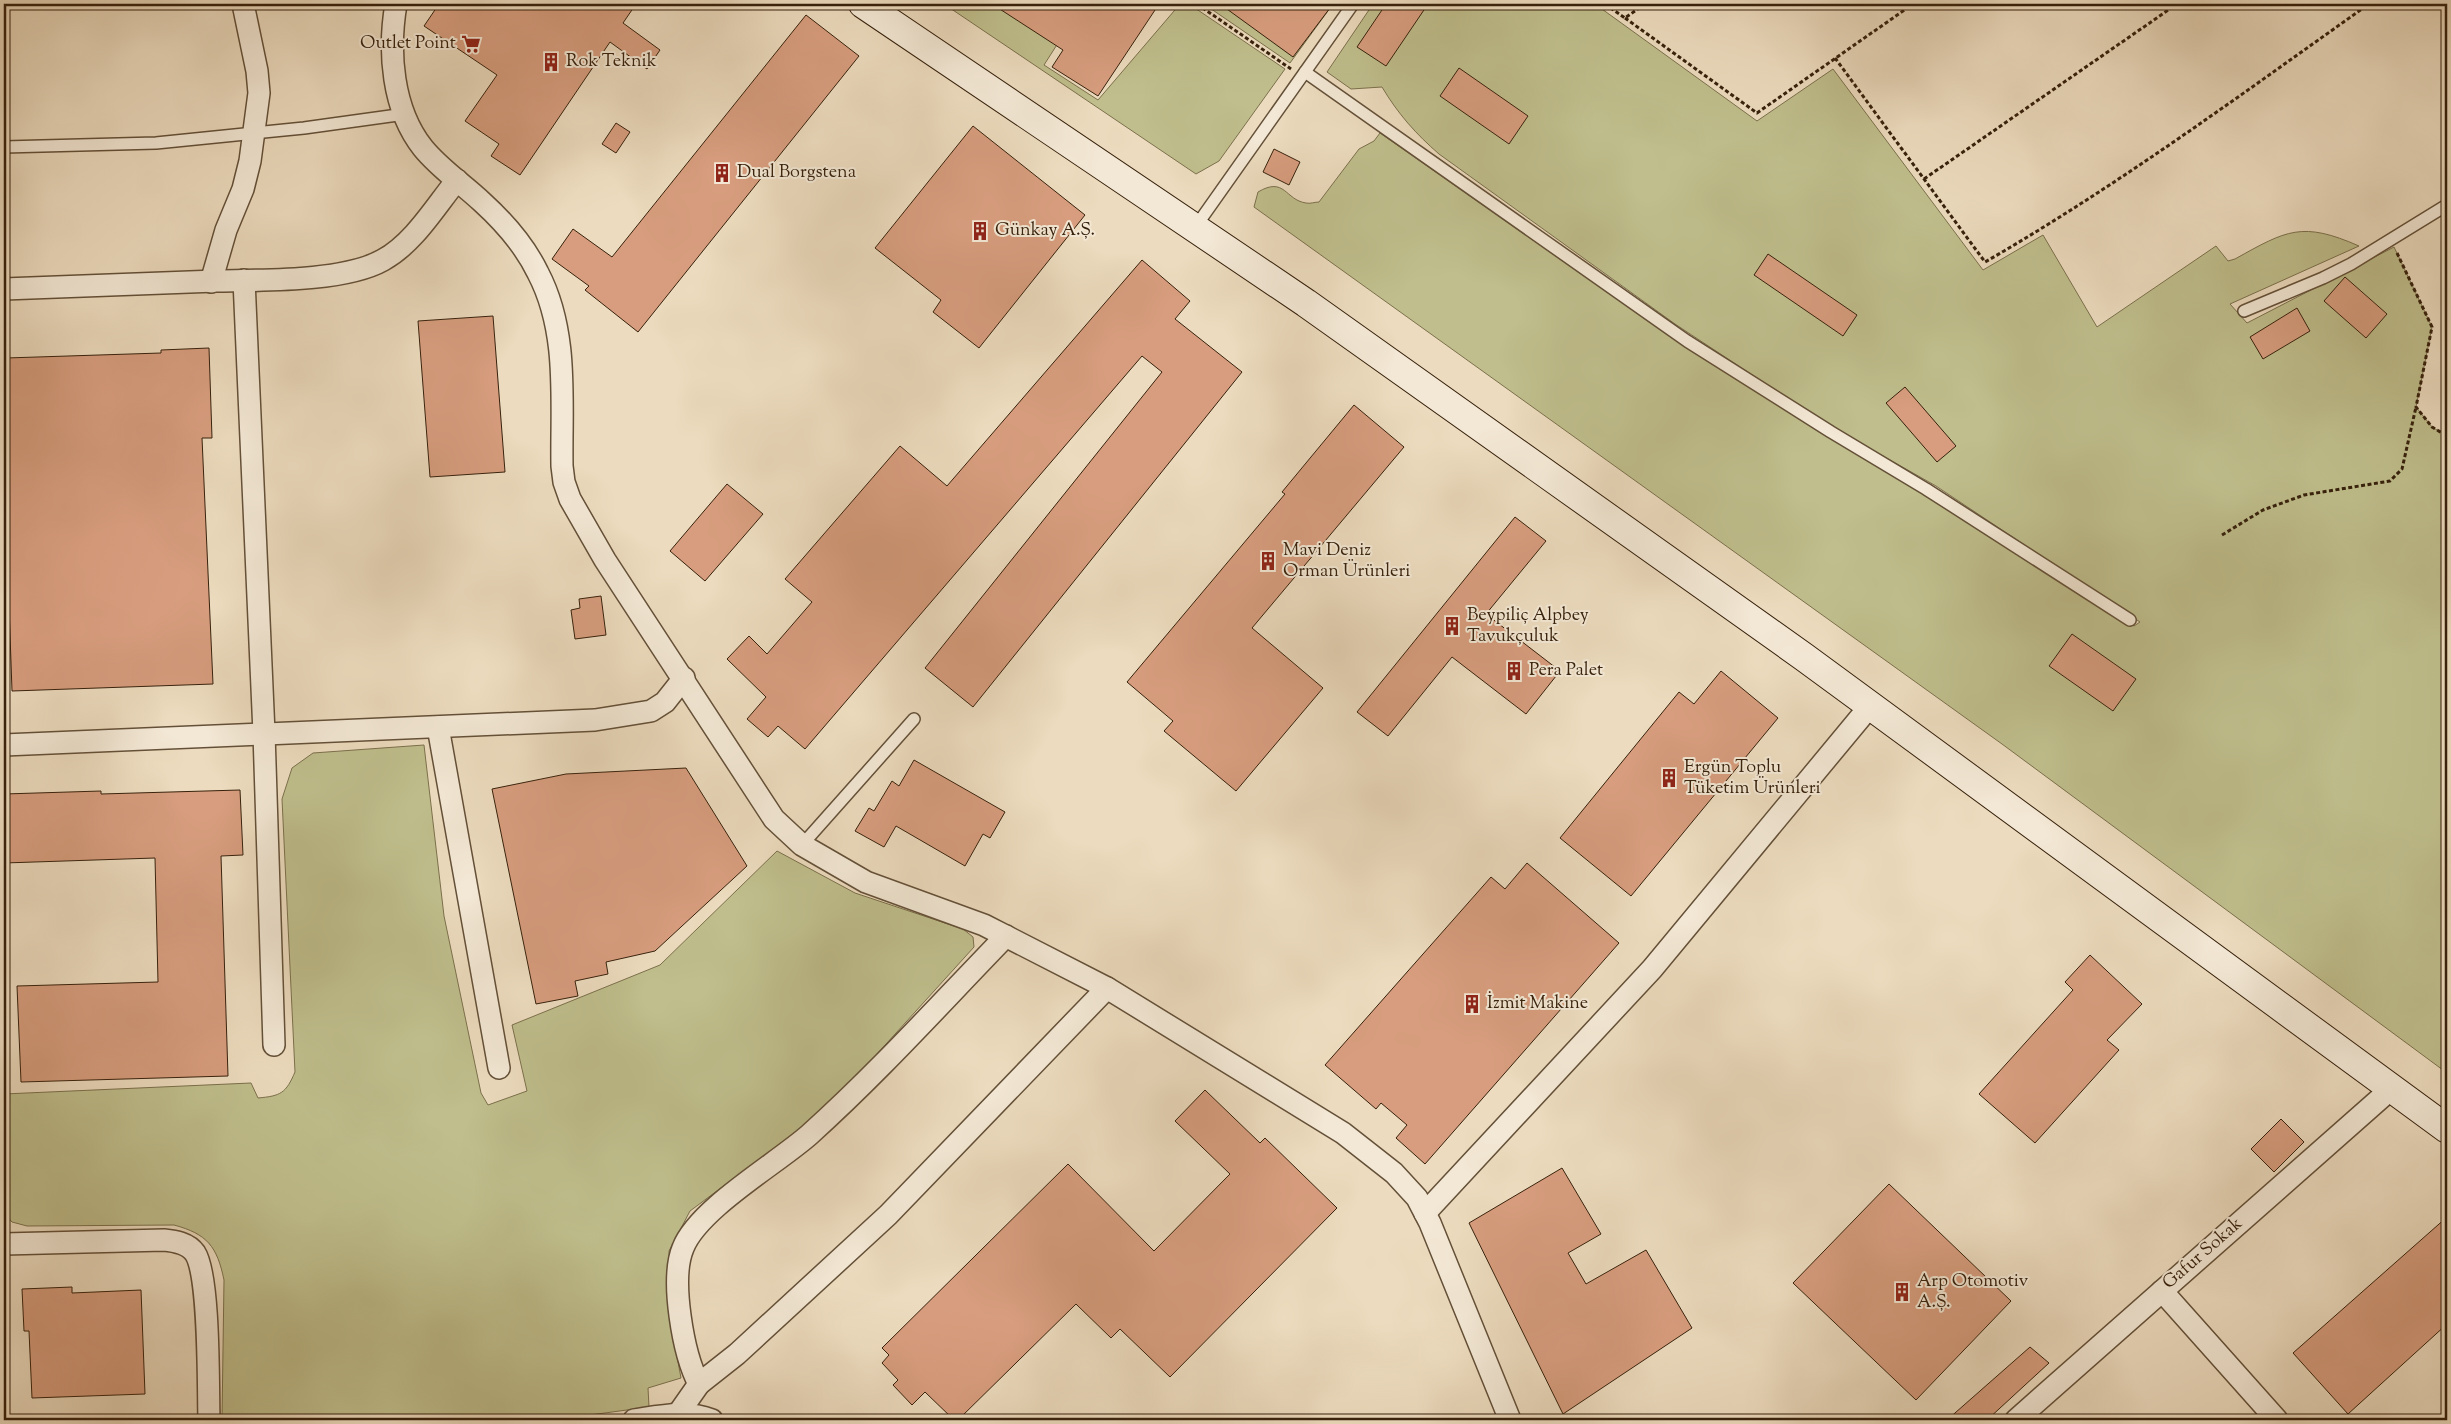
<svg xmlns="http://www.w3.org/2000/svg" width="2451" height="1424" font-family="'Sorts Mill Goudy',serif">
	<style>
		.green { fill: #bfbe8c; stroke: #7b704c }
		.building { fill: #d79d7e; stroke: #37210c }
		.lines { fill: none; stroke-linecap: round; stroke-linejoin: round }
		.service-casing { stroke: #645038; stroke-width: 14 }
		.minor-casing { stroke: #645038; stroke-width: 24 }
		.secondary-casing { stroke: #37210c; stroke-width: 30 }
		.path { stroke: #37210c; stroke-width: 3; stroke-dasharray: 4 2.5; stroke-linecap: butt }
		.service { stroke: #f3e8d5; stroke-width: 11 }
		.minor { stroke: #f3e8d5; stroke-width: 21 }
		.secondary { stroke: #f3e8d5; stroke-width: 28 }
		.labels { text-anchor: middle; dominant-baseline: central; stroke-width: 4; stroke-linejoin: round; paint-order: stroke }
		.poi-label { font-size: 18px; fill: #37210c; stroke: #f3e8d5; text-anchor: start }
		.street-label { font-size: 18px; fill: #37210c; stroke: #f3e8d5 }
	</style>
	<rect width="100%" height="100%" fill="#ecdbbe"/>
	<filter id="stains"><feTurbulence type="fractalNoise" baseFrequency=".004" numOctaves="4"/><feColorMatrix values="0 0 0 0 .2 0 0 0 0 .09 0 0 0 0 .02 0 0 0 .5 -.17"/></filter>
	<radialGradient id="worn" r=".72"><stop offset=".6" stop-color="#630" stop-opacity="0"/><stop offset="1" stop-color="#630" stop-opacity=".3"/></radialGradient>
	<!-- green -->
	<g class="green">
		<path d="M944 4H1083L1044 65 1098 100 1180 4H1189L1285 69 1219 161 1196 174Z"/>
		<path d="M1204 4H1333L1290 63Z"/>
		<path d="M1373 4H1595L1757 121 1833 69 1983 270 2043 235 2097 327 2216 246 2228 261 2235 259C2287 230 2302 221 2359 246L2230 304 2247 323 2394 247 2432 327 2416 407 2432 427 2447 436V1073L2002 744 1254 207 1258 192C1285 176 1285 200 1306 203 1310 204 1315 202 1319 202L1359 149 1374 141 1380 133 1680 343 2134 626 2140 622 1936 486 1828 425 1675 324 1439 154C1416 134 1398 114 1382 87L1351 89 1327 72Z"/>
		<path d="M424 745 444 916 481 1093 488 1105 527 1091 512 1025 660 965 777 851 855 893 963 929 973 937 974 947 828 1108 690 1211 669 1251 672 1329 681 1378 648 1388 649 1407 553 1420H222L224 1280C217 1246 207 1234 174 1225L27 1226 12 1222 4 1213V1094L251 1083 258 1098C281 1096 286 1093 295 1072L282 799 292 768 313 753Z"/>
	</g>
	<!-- building -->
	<g class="building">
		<path d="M439 4H636L623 23 660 50 647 69 610 42 520 175 491 156 499 144 465 121 497 75 424 26Z"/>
		<path d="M992 4H1159L1098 96 1052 67 1063 50Z"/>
		<path d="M1220 4H1333L1293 57Z"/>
		<path d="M1386 4H1428L1386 66 1357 47Z"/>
		<path d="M806 15 859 56 638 332 585 290 589 286 552 259 573 229 612 257Z"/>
		<path d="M1459 68 1528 116 1509 144 1440 96Z"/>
		<path d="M616 123 630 132 616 153 602 144Z"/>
		<path d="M973 126 1085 215 979 348 933 312 941 300 875 248Z"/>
		<path d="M1274 149 1300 162 1289 185 1263 172Z"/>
		<path d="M1768 254 1857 315 1843 336 1754 275Z"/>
		<path d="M1142 260 1190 301 1175 319 1242 372 973 707 925 668 1162 372 1142 356 805 749 778 726 768 737 747 719 766 697 727 659 749 636 767 654 812 602 785 579 900 446 947 486Z"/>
		<path d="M2345 277 2387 314 2366 338 2324 301Z"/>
		<path d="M2297 308 2310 331 2263 359 2250 337Z"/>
		<path d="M493 316 505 472 430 477 418 321Z"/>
		<path d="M209 348 212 438H202L213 684 12 691 7 549H4V460H9L6 358 161 353V350Z"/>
		<path d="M1905 387 1956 446 1937 462 1886 403Z"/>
		<path d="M1354 405 1404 447 1252 628 1323 688 1236 791 1164 731 1173 721 1127 682 1285 494 1282 492Z"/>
		<path d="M727 484 763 514 705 581 670 551Z"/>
		<path d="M1515 517 1546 541 1486 614 1560 671 1526 714 1452 657 1388 736 1357 712Z"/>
		<path d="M601 596 606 635 575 639 571 610 580 608 579 599Z"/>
		<path d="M2072 634 2136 679 2113 711 2049 666Z"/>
		<path d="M1721 671 1778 718 1631 896 1560 838 1679 692 1694 704Z"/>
		<path d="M914 760 1005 812 990 838 983 834 965 866 896 826 884 847 855 831 869 808 874 811 892 781 899 786Z"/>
		<path d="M686 768 747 866 655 951 606 962 608 974 575 981 578 996 536 1004 492 789 566 774Z"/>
		<path d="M240 790 243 855 221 856 228 1076 21 1082 17 986 158 982 155 858 4 863V794L101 791V794Z"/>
		<path d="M1527 863 1619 943 1425 1164 1396 1138 1407 1125 1381 1103 1376 1109 1325 1065 1491 877 1505 889Z"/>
		<path d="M2090 955 2142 1004 2107 1040 2119 1050 2035 1143 1979 1094 2073 990 2065 982Z"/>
		<path d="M1205 1090 1260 1143 1265 1138 1337 1208 1170 1377 1120 1329 1111 1338 1076 1304 958 1420H954L925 1392 912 1405 893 1385 898 1380 882 1363 889 1355 882 1348 1068 1164 1154 1251 1230 1174 1175 1121Z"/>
		<path d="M2281 1119 2304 1142 2274 1172 2251 1149Z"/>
		<path d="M1562 1168 1601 1234 1568 1253 1586 1284 1646 1250 1692 1328 1563 1414 1469 1223Z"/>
		<path d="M1889 1184 2011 1301 1916 1400 1793 1283Z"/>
		<path d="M2447 1217V1324L2348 1414 2293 1353Z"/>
		<path d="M72 1287V1293L141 1290 145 1394 32 1398 29 1331H24L22 1289Z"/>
		<path d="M2030 1347 2049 1363 1987 1420H1947Z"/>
	</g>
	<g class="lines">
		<!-- service casing -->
		<g class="service-casing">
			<g id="service">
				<path d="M1305 72 1687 341 1831 432 1926 489 2130 620"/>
				<path d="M4 147 156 143 304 128 405 114"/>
				<path d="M1194 229 1353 4"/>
				<path d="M2244 311 2323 278 2351 264 2447 205"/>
				<path d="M802 845 914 719"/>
			</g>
		</g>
		<!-- minor casing -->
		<g class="minor-casing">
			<g id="minor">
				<path d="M396 4C388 51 392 109 423 148 440 169 463 184 482 202 504 222 525 246 538 273 569 332 561 401 562 466L564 482 570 499 605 560 774 819 802 845 866 882 984 925 1107 988 1343 1133 1394 1173 1417 1198 1430 1223 1510 1420"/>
				<path d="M244 280 264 733 274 1045"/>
				<path d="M211 282 226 230 243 189 250 161 259 93 257 71 243 4"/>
				<path d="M4 289C74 286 145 284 216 281 261 280 344 282 383 260 414 243 435 207 457 180"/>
				<path d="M438 727 499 1068"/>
				<path d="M4 745 595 720 651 711 665 702 684 678"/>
				<path d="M1425 1213 1652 969 1870 706"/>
				<path d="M4 1244 164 1240C175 1241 188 1243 195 1253 210 1276 208 1388 209 1420"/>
				<path d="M2162 1291 2277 1420"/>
				<path d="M699 1384C683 1354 670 1279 683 1248 698 1209 776 1164 809 1135 878 1073 941 1003 1006 936"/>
				<path d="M678 1414 699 1384 737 1354 888 1215 1107 988"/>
				<path d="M634 1420C661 1416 686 1410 712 1420"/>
				<path d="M2016 1420 2391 1089"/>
			</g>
		</g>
		<!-- secondary casing -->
		<g class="secondary-casing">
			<path id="secondary" d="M863 4 1306 303 1804 657 2447 1129"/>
		</g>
		<!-- path -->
		<g class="path">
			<path d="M1197 4 1291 69"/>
			<path d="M1605 4 1625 18 1645 4"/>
			<path d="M1625 18 1757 113 1913 4"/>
			<path d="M1835 58 1985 262C2119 185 2243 93 2369 4"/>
			<path d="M1924 179 2177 4"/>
			<path d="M2397 253 2432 327 2416 407 2432 427 2447 436"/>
			<path d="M2222 535 2263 510 2304 495 2390 481 2402 469 2416 407"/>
		</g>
		<!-- service -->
		<use href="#service" class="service"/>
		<!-- minor -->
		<use href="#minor" class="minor"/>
		<!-- secondary -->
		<use href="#secondary" class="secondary"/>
	</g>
	<!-- icons -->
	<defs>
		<g id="supermarket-bare" transform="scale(1.5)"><path d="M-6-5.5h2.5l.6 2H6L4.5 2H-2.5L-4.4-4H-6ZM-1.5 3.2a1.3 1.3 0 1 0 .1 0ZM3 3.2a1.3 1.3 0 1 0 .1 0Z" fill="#8f2418" stroke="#f3e8d5" stroke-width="2.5" paint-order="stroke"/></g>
		<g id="building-bare" transform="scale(1.5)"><path d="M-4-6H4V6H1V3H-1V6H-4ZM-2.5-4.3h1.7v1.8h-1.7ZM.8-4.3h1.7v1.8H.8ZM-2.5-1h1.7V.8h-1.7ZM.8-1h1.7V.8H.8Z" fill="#8f2418" stroke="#f3e8d5" stroke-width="2.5" paint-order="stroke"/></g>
	</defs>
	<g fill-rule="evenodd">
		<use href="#supermarket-bare" x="471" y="44"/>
		<use href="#building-bare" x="551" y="62"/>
		<use href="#building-bare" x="722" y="173"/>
		<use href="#building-bare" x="980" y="231"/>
		<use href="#building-bare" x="1268" y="561"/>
		<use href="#building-bare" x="1452" y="626"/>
		<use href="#building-bare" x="1514" y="671"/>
		<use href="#building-bare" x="1669" y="778"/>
		<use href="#building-bare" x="1472" y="1004"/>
		<use href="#building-bare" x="1902" y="1292"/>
	</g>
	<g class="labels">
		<!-- poi labels -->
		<g class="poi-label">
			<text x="456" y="44" text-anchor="end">Outlet Point</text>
			<text x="566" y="62">Rok Teknik</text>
			<text x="737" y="173">Dual Borgstena</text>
			<text x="995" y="231">Günkay A.Ş.</text>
			<text x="1283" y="551">Mavi Deniz<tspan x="1283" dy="21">Orman Ürünleri</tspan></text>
			<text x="1467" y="616">Beypiliç Alpbey<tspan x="1467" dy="21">Tavukçuluk</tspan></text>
			<text x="1529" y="671">Pera Palet</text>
			<text x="1684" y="768">Ergün Toplu<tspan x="1684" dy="21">Tüketim Ürünleri</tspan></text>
			<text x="1487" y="1004">İzmit Makine</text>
			<text x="1917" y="1282">Arp Otomotiv<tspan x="1917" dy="21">A.Ş.</tspan></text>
		</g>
		<!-- street labels -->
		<g class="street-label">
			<text transform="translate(2203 1254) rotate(-41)">Gafur Sokak</text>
		</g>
	</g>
	<!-- margin -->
	<rect width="2451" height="1424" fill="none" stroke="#ecdbbe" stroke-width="20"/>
	<rect x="5" y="5" width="2441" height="1414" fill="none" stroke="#37210c" stroke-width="2.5"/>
	<rect x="10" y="10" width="2431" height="1404" fill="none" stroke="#37210c"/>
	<rect width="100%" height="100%" filter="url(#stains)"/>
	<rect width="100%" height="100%" fill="url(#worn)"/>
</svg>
